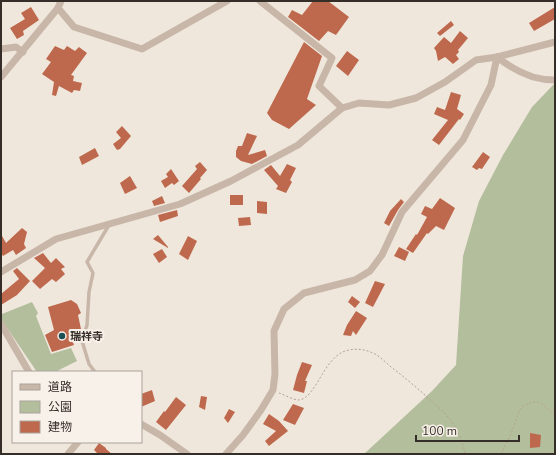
<svg xmlns="http://www.w3.org/2000/svg" width="556" height="455" font-family="'Nunito Sans','Noto Sans JP',sans-serif">
	<style>
		.green { fill: #b3be9d }
		.building { fill: #be694d }
		.lines { fill: none; stroke-linecap: round; stroke-linejoin: round }
		.path { stroke: #b3a193; stroke-width: 1; stroke-dasharray: 2 2; stroke-linecap: butt }
		.service { stroke: #c8b7a9; stroke-width: 3.5 }
		.minor { stroke: #c8b7a9; stroke-width: 7 }
		.poi-dot { fill: #215054; stroke: #f8f1e9; stroke-width: 1.5 }
		.labels { text-anchor: middle; dominant-baseline: central; stroke-width: 4; stroke-linejoin: round; paint-order: stroke }
		.poi-label { font-size: 11px; font-weight: bold; fill: #352d28; stroke: #f8f1e9; text-anchor: start }
	</style>
	<rect width="100%" height="100%" fill="#f0e7dc"/>
	<!-- green -->
	<g class="green">
		<path d="M555 84V454H364L432 391 456 365 463 256 479 201 503 155 532 107 553 85Z"/>
		<path d="M32 302 38 313 36 316 51 354 71 348 77 361 55 372H37L1 319V315L2 314Z"/>
	</g>
	<!-- building -->
	<g class="building">
		<path d="M313 1H328L349 17 336 35 328 31 319 41 288 17 292 10 302 15Z"/>
		<path d="M31 7 39 20 23 31 24 35 17 39 10 28 25 19 21 13Z"/>
		<path d="M555 7V19L534 31 529 23Z"/>
		<path d="M451 21 454 25 440 36 437 33Z"/>
		<path d="M460 31 468 38 458 50 459 52 456 55 459 59 453 64 445 57 438 61 436 51 434 48 444 37 451 43Z"/>
		<path d="M304 42 322 56 307 99 316 105 289 129 272 120 267 113Z"/>
		<path d="M55 46 64 50 67 46 75 51 79 47 87 53 71 75 74 76 73 81 82 83 80 91 74 90 72 93 59 86 56 96 52 95 54 82 42 74 51 62 46 59Z"/>
		<path d="M347 51 359 60 348 76 336 66Z"/>
		<path d="M451 92 461 95 457 109 464 114 460 120 459 119 439 145 432 140 448 120 434 114 437 107 445 110Z"/>
		<path d="M122 126 131 136 120 149 117 150 113 144 121 138 116 132Z"/>
		<path d="M247 133 257 136 248 155 265 150 267 156 252 164 241 161 236 157V151L238 146H242Z"/>
		<path d="M95 148 99 156 82 165 79 157Z"/>
		<path d="M483 152 490 157 482 169 479 168 477 170 472 167Z"/>
		<path d="M200 162 207 170 200 178 201 179 189 193 182 186 197 169 195 166Z"/>
		<path d="M287 164 296 168 290 180 292 182 286 193 276 189 278 186 264 170 271 165 280 176Z"/>
		<path d="M171 169 179 181 174 185 172 183 165 188 161 181 168 177 166 174Z"/>
		<path d="M130 176 137 188 125 194 120 183Z"/>
		<rect x="230" y="195" width="13" height="10"/>
		<path d="M162 196 165 203 154 206 152 201Z"/>
		<path d="M440 198 455 208 444 230 436 226 428 234 427 233 413 253 406 249 416 234 417 235 427 217 421 214 425 206 432 209Z"/>
		<path d="M401 199 404 202 398 210 389 226 384 223 390 211Z"/>
		<path d="M257 201 267 202V214L257 213Z"/>
		<path d="M177 210 178 216 160 222 158 215Z"/>
		<path d="M250 217 251 225 239 226 238 218Z"/>
		<path d="M22 228 27 232 24 244 26 248 16 255 13 250 3 256 1 253V234L6 243Z"/>
		<path d="M158 235 168 247V248L153 239Z"/>
		<path d="M188 236 197 241 188 260 179 254Z"/>
		<path d="M399 247 409 252 405 261 394 256Z"/>
		<path d="M162 249 167 257 159 263 153 254Z"/>
		<path d="M43 253 51 263 56 258 65 267 61 269 65 274 56 282 52 279 40 289 32 281 45 268 34 258Z"/>
		<path d="M17 268 30 281 17 295 1 305V294L19 279 13 271Z"/>
		<path d="M375 281 385 284 373 307 365 303Z"/>
		<path d="M352 296 360 302 355 308 348 302Z"/>
		<path d="M71 300 77 304 81 313 78 315 81 329 70 332 74 345 52 352 45 335 54 330 48 307Z"/>
		<path d="M356 311 367 318 356 335 353 331 351 336 343 335 347 325Z"/>
		<path d="M302 362 312 365 305 381H307L304 393 293 390 297 375Z"/>
		<path d="M152 390 155 401 141 407V394Z"/>
		<path d="M201 396 207 397 205 410 199 407Z"/>
		<path d="M176 397 186 405 166 430 156 422 164 411 165 412Z"/>
		<path d="M293 404 304 408 295 425 283 420Z"/>
		<path d="M229 409 235 412 228 423 224 418Z"/>
		<path d="M269 414 279 421 288 431 269 446 265 441 276 431 263 424Z"/>
		<path d="M530 433 541 435 540 447 530 448Z"/>
		<path d="M99 443 106 448V449L112 454H98L94 450Z"/>
	</g>
	<g class="lines">
		<!-- path -->
		<g class="path">
			<path d="M279 393C285 395 293 400 299 400 317 398 324 354 349 350 358 348 367 350 375 354 382 358 388 365 395 370 409 381 423 393 436 405 441 410 447 415 451 421 458 430 463 442 465 454"/>
			<path d="M501 454 511 434 519 411 523 406 533 402H537L542 404 555 415"/>
		</g>
		<!-- service -->
		<path class="service" d="M95 372 89 364 82 341 87 325 89 292 93 273 87 262 109 225"/>
		<!-- minor -->
		<g class="minor">
			<path d="M260 1 332 58 319 86 342 108"/>
			<path d="M58 8 74 27 142 49 227 1"/>
			<path d="M1 49 16 47 23 52"/>
			<path d="M497 57C507 65 521 73 533 77 540 79 548 80 555 80"/>
			<path d="M1 77 58 8 61 1"/>
			<path d="M1 272 56 239 180 204 231 181 298 145 342 108 359 103 389 105 416 98 445 82 476 60 497 57 555 42"/>
			<path d="M1 324 29 372"/>
			<path d="M141 424 160 435 187 454"/>
			<path d="M68 454 78 442"/>
			<path d="M226 454 243 435 261 410 273 390 275 374 274 331 284 309 304 293 355 280 370 271 382 255 402 212 463 140 491 85 497 57"/>
		</g>
	</g>
	<!-- markers -->
	<circle class="poi-dot" cx="62" cy="336" r="4"/>
	<g class="labels">
		<!-- poi labels -->
		<g class="poi-label">
			<text x="70" y="336">瑞祥寺</text>
		</g>
	</g>
	<!-- border -->
	<rect width="556" height="455" fill="none" stroke="#352d28" stroke-width="4"/>
	<!-- legend -->
	<rect x="12" y="371" width="130" height="72" fill="#f8f1e9" stroke="#aaa39c"/>
	<rect x="20" y="384" width="20" height="6" fill="#c8b7a9" stroke="#aaa39c"/>
	<text x="48" y="391" font-size="12" fill="#352d28">道路</text>
	<rect x="20" y="401" width="20" height="12" fill="#b3be9d" stroke="#aaa39c"/>
	<text x="48" y="411" font-size="12" fill="#352d28">公園</text>
	<rect x="20" y="421" width="20" height="12" fill="#be694d" stroke="#aaa39c"/>
	<text x="48" y="431" font-size="12" fill="#352d28">建物</text>
	<!-- scale -->
	<path d="M416 435v6h103v-6" fill="none" stroke="#352d28" stroke-width="2"/>
	<text x="422" y="435" font-size="12" fill="#352d28" stroke="#f8f1e9" stroke-width="3" paint-order="stroke">100 m</text>
</svg>
